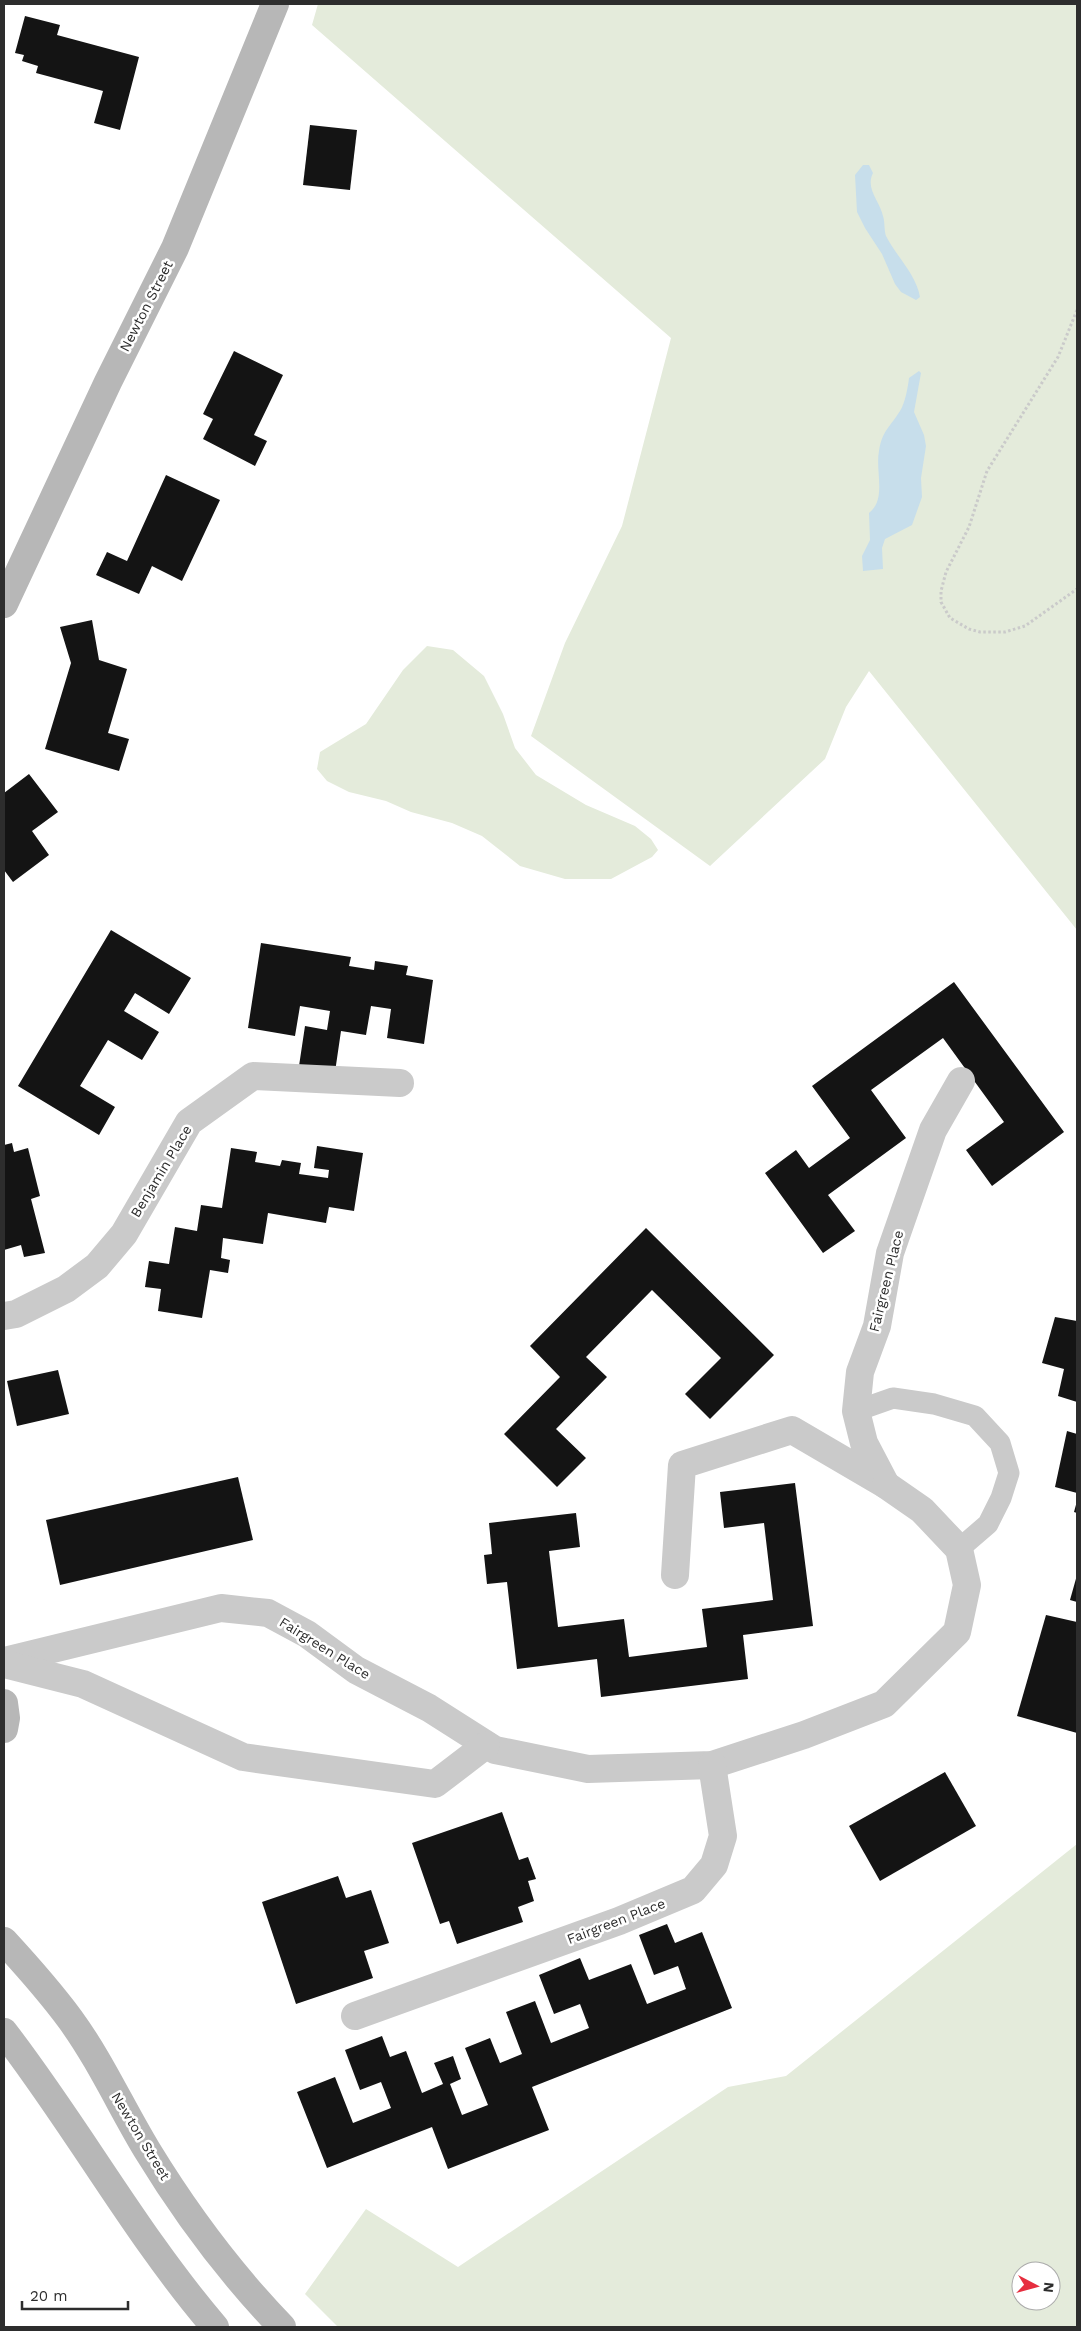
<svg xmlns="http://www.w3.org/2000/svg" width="1081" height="2331" font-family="'Work Sans',sans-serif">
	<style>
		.green { fill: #e4ebdb; fill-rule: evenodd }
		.water { fill: #c7deeb }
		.building { fill: #141414 }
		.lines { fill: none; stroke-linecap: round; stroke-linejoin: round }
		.path { stroke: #cacaca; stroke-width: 3; stroke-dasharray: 2.5 2.5; stroke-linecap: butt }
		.service { stroke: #cacaca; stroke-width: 21 }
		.minor { stroke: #cacaca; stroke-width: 28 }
		.secondary { stroke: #b7b7b7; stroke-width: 28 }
		.labels { text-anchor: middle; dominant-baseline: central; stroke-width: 5; stroke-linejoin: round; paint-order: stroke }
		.street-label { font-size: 14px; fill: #2d2d2d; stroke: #fff }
	</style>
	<rect width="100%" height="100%" fill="#fff"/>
	<!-- green -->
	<g class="green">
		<path d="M318 4H1077V930L869 671 846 707 825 759 710 866 531 736 565 643 622 526 671 338 312 25Z"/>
		<path d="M427 646 453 650 484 676 503 714 515 748 536 775 586 805 635 826 651 839 658 850 652 857 611 879H565L520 866 482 836 452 823 411 812 386 801 349 792 327 781 317 769 320 752 366 724 403 670Z"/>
		<path d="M1077 1844V2327H338L305 2294 366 2209 458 2267 728 2087 786 2076ZM1021 2271H1051V2301H1021Z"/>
	</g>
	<!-- water -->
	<g class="water">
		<path d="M863 165H869L873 173C865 189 880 201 883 216 885 222 884 230 886 236 896 256 916 274 920 297L916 300 901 292 895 284 882 254 865 228 857 212 855 175Z"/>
		<path d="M919 371 921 373 914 412 924 435 926 446 921 478 922 497 912 525 885 539 882 548 883 569 863 571 862 556 870 540 869 513C887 499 875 471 879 451 882 431 890 427 900 411 905 403 908 387 909 378Z"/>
	</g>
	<!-- building -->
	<g class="building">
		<path d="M25 16 60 25 57 35 139 57 120 130 94 123 103 91 36 73 38 66 22 61 24 55 15 53Z"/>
		<path d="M310 125 357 130 350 190 303 185Z"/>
		<path d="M234 351 283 375 254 435 267 441 255 466 203 439 213 419 203 414Z"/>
		<path d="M166 475 220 500 182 581 152 566 139 594 96 575 107 552 127 561Z"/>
		<path d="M92 620 99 660 127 669 108 733 129 739 119 771 45 749 71 663 60 627Z"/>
		<path d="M29 774 58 812 32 831 49 855 13 882 4 870V793Z"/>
		<path d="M111 930 191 978 169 1014 135 993 124 1011 159 1032 142 1060 108 1040 80 1086 115 1107 99 1135 18 1086Z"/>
		<path d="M261 943 351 957 349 966 374 970 375 961 408 966 406 975 433 980 424 1044 387 1038 391 1009 371 1006 366 1035 341 1031 335 1072 299 1066 305 1026 327 1030 330 1011 300 1006 295 1036 248 1028Z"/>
		<path d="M954 982 1064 1132 992 1186 966 1150 1004 1122 943 1038 871 1090 906 1138 828 1195 855 1231 823 1253 765 1173 796 1150 809 1168 850 1138 812 1086Z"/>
		<path d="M12 1143 14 1152 28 1148 40 1196 31 1199 45 1253 24 1257 21 1245 4 1250V1145Z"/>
		<path d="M317 1146 363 1153 354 1211 329 1207 326 1223 268 1213 263 1244 223 1238 221 1258 230 1260 228 1273 210 1270 202 1318 158 1311 161 1289 145 1287 149 1261 169 1264 175 1227 197 1231 201 1205 222 1208 231 1148 257 1152 255 1162 280 1166 282 1160 301 1163 299 1174 328 1178 329 1170 314 1168Z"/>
		<path d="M646 1228 774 1355 710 1419 685 1394 721 1358 652 1290 586 1357 607 1377 556 1429 586 1458 557 1487 504 1434 560 1377 530 1346Z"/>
		<path d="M1055 1317 1077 1321V1402L1058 1396 1064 1369 1042 1363Z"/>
		<path d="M58 1370 69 1414 17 1426 7 1381Z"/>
		<path d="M1067 1431 1077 1434V1493L1055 1487Z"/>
		<path d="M238 1477 253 1540 60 1585 46 1520Z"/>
		<path d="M795 1483 813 1626 743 1635 748 1679 601 1697 597 1659 517 1669 507 1582 487 1584 484 1555 492 1554 489 1523 576 1513 580 1547 549 1551 558 1627 624 1619 629 1657 707 1647 702 1609 773 1600 764 1523 724 1528 720 1492Z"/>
		<path d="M1077 1501V1513L1074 1512Z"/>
		<path d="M1077 1575V1602L1070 1600Z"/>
		<path d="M1046 1615 1077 1622V1733L1017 1716Z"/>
		<path d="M945 1772 976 1826 880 1881 849 1826Z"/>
		<path d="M502 1812 519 1860 528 1857 536 1879 528 1881 534 1901 518 1907 523 1922 457 1944 449 1921 440 1924 412 1843Z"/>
		<path d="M338 1876 346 1898 371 1890 389 1943 364 1951 373 1978 296 2004 262 1902Z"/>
		<path d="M667 1924 675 1943 702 1932 732 2008 532 2087 549 2130 448 2169 432 2127 327 2168 297 2092 335 2077 353 2123 391 2108 381 2082 360 2090 345 2050 382 2036 390 2057 406 2051 422 2093 443 2084 434 2063 453 2056 461 2079 450 2084 462 2115 488 2105 465 2048 490 2038 500 2063 522 2054 506 2012 535 2001 551 2043 589 2028 580 2004 554 2014 539 1975 580 1958 589 1980 631 1964 647 2004 686 1989 678 1966 654 1975 639 1935Z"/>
	</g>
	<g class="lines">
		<!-- path -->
		<path class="path" d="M1077 310 1058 357 987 471 969 527 946 572 941 591V602L950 618 969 629 980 632H1005L1025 626 1077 589"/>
		<!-- service -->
		<path class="service" d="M856 1411 893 1398 934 1404 975 1416 1000 1443 1009 1473 1001 1498 988 1524 959 1549"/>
		<!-- minor -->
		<g class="minor">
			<path d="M4 1316 16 1314 66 1289 97 1266 124 1234 189 1122 253 1076 400 1083"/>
			<path d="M675 1575 682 1465 792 1430 886 1485 864 1443 856 1411 860 1372 877 1326 890 1253 933 1130 961 1081"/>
			<path d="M4 1661 221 1608 268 1613 307 1634 356 1670 429 1708 495 1750 588 1769 712 1765 804 1735 884 1704 957 1632 967 1585 959 1549 922 1510 886 1485"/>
			<path d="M4 1664 83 1684 243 1757 435 1784 486 1745"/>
			<path d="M355 2016 619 1921 693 1890 714 1865 723 1836 712 1765"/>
		</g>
		<!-- secondary -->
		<g class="secondary">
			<path d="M4 604 108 382 175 248 275 4"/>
			<path d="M4 1703 6 1718 4 1729"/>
			<path d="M4 1941C27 1966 50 1992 70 2019 100 2060 121 2107 147 2150 186 2214 230 2273 282 2327"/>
			<path d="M4 2032C78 2128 136 2235 215 2327"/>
		</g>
	</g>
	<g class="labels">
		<!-- street labels -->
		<g class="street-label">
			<text transform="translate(146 306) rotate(-63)">Newton Street</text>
			<text transform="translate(161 1171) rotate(-59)">Benjamin Place</text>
			<text transform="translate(886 1281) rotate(-76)">Fairgreen Place</text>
			<text transform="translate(325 1648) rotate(32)">Fairgreen Place</text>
			<text transform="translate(616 1921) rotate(-21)">Fairgreen Place</text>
			<text transform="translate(141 2136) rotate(59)">Newton Street</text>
		</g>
	</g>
	<!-- border -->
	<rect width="1081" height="2331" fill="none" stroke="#2d2d2d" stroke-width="10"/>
	<!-- north arrow -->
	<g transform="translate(1036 2286) rotate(96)"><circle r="24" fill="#ffffff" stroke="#ababab"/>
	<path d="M0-4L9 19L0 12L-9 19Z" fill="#e62e3f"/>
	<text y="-8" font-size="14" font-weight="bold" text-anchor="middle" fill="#2d2d2d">N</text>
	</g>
	<!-- scale -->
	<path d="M22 2301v8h106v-8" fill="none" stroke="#2d2d2d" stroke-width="2.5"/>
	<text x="30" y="2301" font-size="15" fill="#2d2d2d" stroke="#ffffff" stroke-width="4" paint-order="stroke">20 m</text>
</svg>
